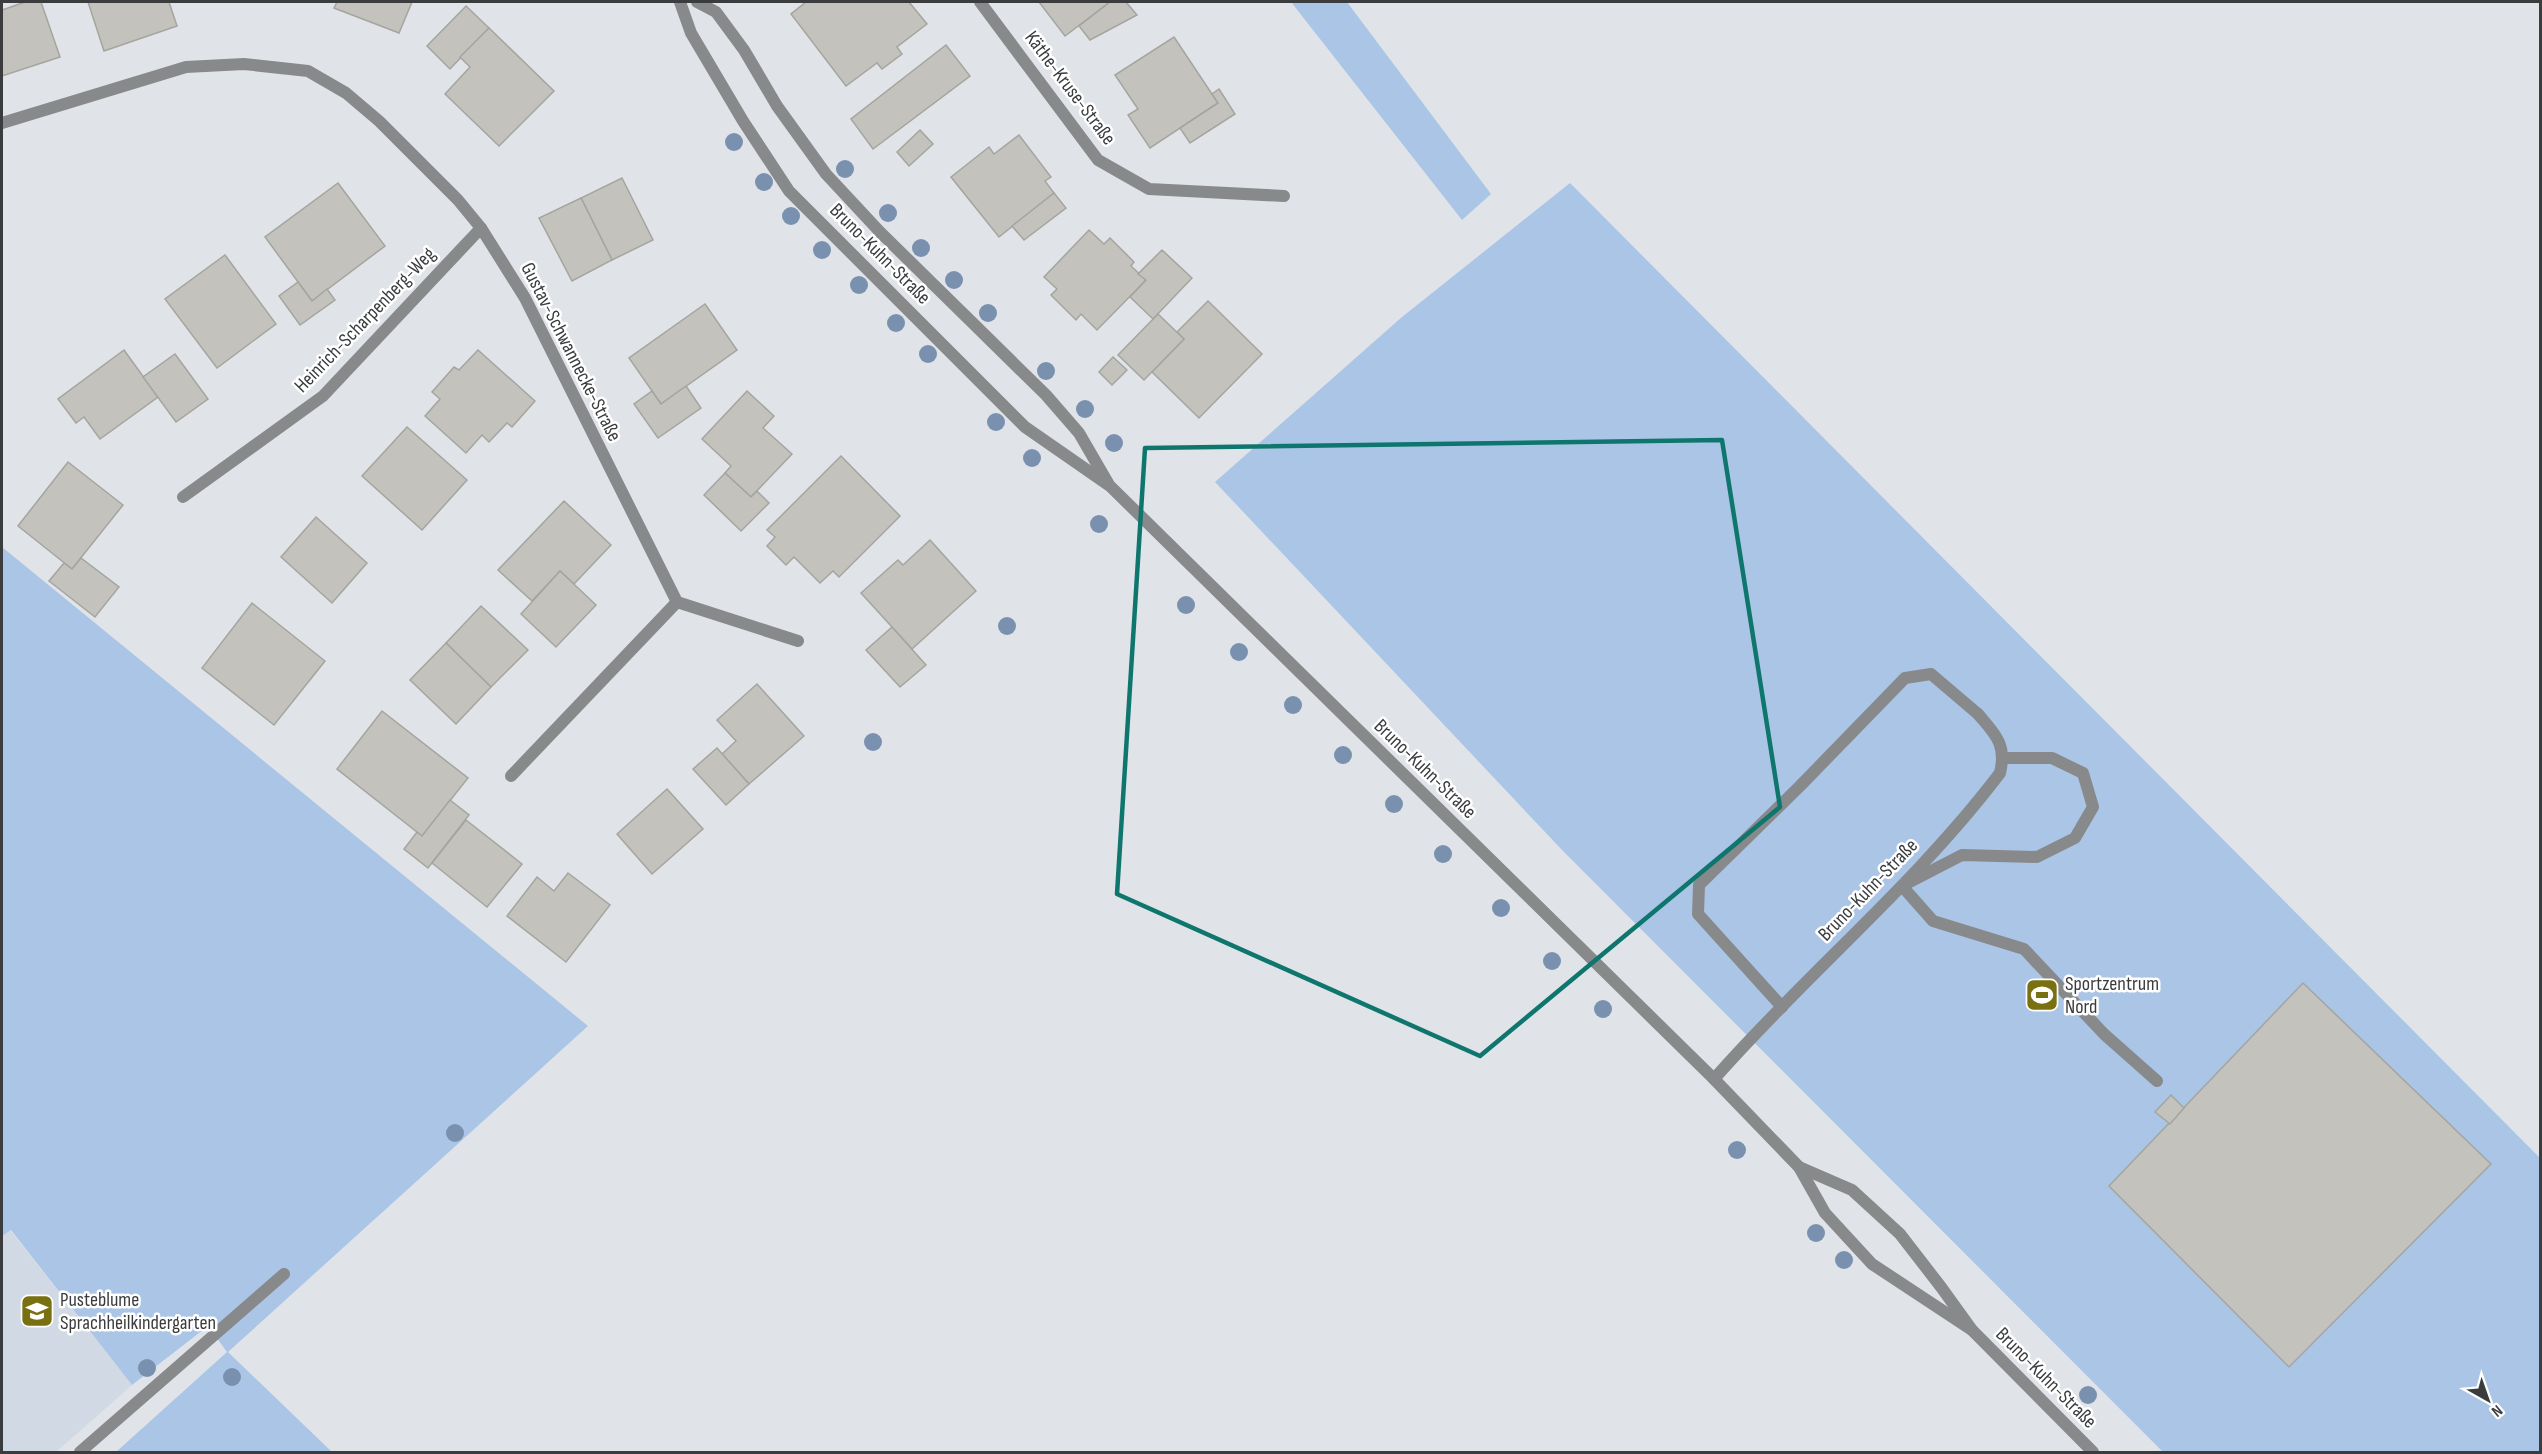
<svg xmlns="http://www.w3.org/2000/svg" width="2542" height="1454" font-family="'Sofia Sans Condensed',sans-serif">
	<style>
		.built { fill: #d1d9e4 }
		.green { fill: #abc5e6 }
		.building { fill: #c3c2bd; stroke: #a5a59f; stroke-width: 1.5 }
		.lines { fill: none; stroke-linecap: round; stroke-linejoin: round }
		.lane { stroke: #88898b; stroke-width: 12 }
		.street { stroke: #88898b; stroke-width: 12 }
		.tree { fill: #7991af }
		.marked { fill: none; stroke: #0f766e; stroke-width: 4.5; stroke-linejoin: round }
		.labels { text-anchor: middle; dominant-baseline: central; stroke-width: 5; stroke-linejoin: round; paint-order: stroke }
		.street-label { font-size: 20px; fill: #3b3c3e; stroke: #fff }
		.poi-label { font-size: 20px; fill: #3b3c3e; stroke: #fff; text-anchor: start }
	</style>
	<rect width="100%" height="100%" fill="#e0e4e9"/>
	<!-- built -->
	<path class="built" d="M10 1230 132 1385 56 1452H2V1236Z"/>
	<!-- green -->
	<g class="green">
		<path d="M1291 2H1347L1491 194 1462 220Z"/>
		<path d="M1570 183 2540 1158V1452H2163L1562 850 1215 482 1402 317Z"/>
		<path d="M2 547 588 1026 228 1352 332 1452H116L227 1352 208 1326 132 1385 11 1230 2 1236Z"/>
	</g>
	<!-- building -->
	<g class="building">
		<path d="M25 2H41L60 57 2 76V10Z"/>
		<path d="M88 2H169L177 26 104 51Z"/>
		<path d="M337 2H412L399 33 334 8Z"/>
		<path d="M806 2H909L927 24 897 47 902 54 882 69 877 63 846 86 791 14Z"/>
		<path d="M1039 2H1110L1065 36Z"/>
		<path d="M1110 2H1126L1137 15 1090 40 1079 26Z"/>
		<path d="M466 6 489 28 450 69 427 46Z"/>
		<path d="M489 28 554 91 499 146 445 94 470 67 460 57Z"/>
		<path d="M1174 37 1218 103 1150 148 1128 115 1138 109 1115 75Z"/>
		<path d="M946 45 970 76 873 149 851 119Z"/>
		<path d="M1219 89 1235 114 1190 143 1180 128 1218 103 1212 94Z"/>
		<path d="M920 130 933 144 909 166 897 152Z"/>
		<path d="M1019 135 1051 177 1045 181 1054 193 999 237 951 177 989 147 994 154Z"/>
		<path d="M622 178 653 240 612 260 581 198Z"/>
		<path d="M338 183 385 246 312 301 265 237Z"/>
		<path d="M1054 193 1066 208 1024 240 1012 226Z"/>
		<path d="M581 198 612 260 572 281 539 218Z"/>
		<path d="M1089 230 1104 244 1110 238 1134 262 1131 266 1146 280 1097 330 1081 314 1076 320 1051 295 1057 289 1044 277Z"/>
		<path d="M1162 250 1192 278 1153 319 1130 297 1146 280 1138 274Z"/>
		<path d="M225 255 276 324 217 368 165 299Z"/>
		<path d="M298 282 312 301 327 289 335 300 300 325 279 296Z"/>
		<path d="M1208 301 1262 354 1199 418 1152 372 1184 339 1177 332Z"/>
		<path d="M705 304 737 350 661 404 629 358Z"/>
		<path d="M1158 314 1184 339 1144 380 1118 355Z"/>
		<path d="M124 350 158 397 100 439 84 417 76 423 58 399Z"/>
		<path d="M478 350 535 401 512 427 507 423 489 442 482 435 466 453 425 416 440 399 432 392 454 367 459 370Z"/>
		<path d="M175 354 208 399 176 422 143 377Z"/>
		<path d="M1113 357 1127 370 1112 385 1099 372Z"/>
		<path d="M686 386 701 408 658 438 634 404 652 391 661 404Z"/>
		<path d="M747 391 774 416 763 428 792 454 751 497 725 473 731 466 702 439Z"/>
		<path d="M407 427 467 480 422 530 362 476Z"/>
		<path d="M841 456 900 516 839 577 833 571 820 583 794 557 786 565 767 546 775 537 767 530Z"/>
		<path d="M68 462 123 505 72 569 18 526Z"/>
		<path d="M725 473 751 497 757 491 769 503 741 531 704 495Z"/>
		<path d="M564 501 611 545 574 584 560 571 532 601 498 570Z"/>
		<path d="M316 517 367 563 332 603 281 557Z"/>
		<path d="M930 540 976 591 912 649 861 593 898 560 903 565Z"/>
		<path d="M81 558 119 587 95 617 49 581 64 563 72 569Z"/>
		<path d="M560 571 596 605 556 647 521 614Z"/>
		<path d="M252 603 325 661 274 725 202 668Z"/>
		<path d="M481 606 528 650 491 687 446 643Z"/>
		<path d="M892 627 926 665 900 687 866 650Z"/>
		<path d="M446 643 491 687 456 724 410 680Z"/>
		<path d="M757 684 804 736 749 784 722 754 736 741 717 720Z"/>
		<path d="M382 711 468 778 422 836 337 769Z"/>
		<path d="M717 748 749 784 726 805 693 769Z"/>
		<path d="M667 789 703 829 652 874 617 834Z"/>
		<path d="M450 800 469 815 428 868 404 849 417 832 422 836Z"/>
		<path d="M466 820 522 864 487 907 432 863Z"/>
		<path d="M568 873 610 905 566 962 507 916 537 877 554 891Z"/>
		<path d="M2303 983 2491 1164 2289 1367 2109 1186Z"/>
		<path d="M2171 1095 2184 1108 2170 1124 2155 1112Z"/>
	</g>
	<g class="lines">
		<!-- lane -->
		<g class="lane">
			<path d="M2004 758H2052L2083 773 2093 807 2075 838 2037 857 1962 855 1902 886 1933 921 2024 949 2104 1034 2157 1081"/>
			<path d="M1782 1007 1698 914 1699 885 1800 786 1905 678 1931 674 1978 714"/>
			<path d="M80 1452 284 1274"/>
		</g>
		<!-- street -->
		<g class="street">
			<path d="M680 2 691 33 743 121 789 191 1025 427 1110 486 1714 1079 1799 1167 1825 1213 1872 1264 1972 1330"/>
			<path d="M697 2 716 12 744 50 777 106 826 174 880 232 1046 395 1079 433 1108 483"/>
			<path d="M980 2 1098 160 1149 189 1284 196"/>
			<path d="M2 123 186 67 244 64 308 71 346 93 379 121 458 200 481 228 525 298 677 602 798 641"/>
			<path d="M183 497 323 396 481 228"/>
			<path d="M511 776 677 602"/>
			<path d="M1714 1079C1806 974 1915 885 2000 773 2007 744 1995 734 1978 714"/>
			<path d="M1799 1167 1852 1190 1900 1234 1941 1287 1972 1330 2093 1452"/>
		</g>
	</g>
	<!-- trees -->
	<g class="tree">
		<circle cx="734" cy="142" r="9"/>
		<circle cx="845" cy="169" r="9"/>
		<circle cx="764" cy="182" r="9"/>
		<circle cx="888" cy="213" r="9"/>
		<circle cx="791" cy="216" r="9"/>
		<circle cx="921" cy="248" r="9"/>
		<circle cx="822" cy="250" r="9"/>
		<circle cx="954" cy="280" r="9"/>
		<circle cx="859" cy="285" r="9"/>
		<circle cx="988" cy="313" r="9"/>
		<circle cx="896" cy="323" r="9"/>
		<circle cx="928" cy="354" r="9"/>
		<circle cx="1046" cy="371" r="9"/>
		<circle cx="1085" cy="409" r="9"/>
		<circle cx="996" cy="422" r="9"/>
		<circle cx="1114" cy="443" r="9"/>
		<circle cx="1032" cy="458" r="9"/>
		<circle cx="1099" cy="524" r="9"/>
		<circle cx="1186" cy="605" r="9"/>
		<circle cx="1007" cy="626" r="9"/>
		<circle cx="1239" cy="652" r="9"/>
		<circle cx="1293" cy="705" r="9"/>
		<circle cx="873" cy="742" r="9"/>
		<circle cx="1343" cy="755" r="9"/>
		<circle cx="1394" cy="804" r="9"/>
		<circle cx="1443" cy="854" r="9"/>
		<circle cx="1501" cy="908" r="9"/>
		<circle cx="1552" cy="961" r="9"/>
		<circle cx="1603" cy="1009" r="9"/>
		<circle cx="455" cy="1133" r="9"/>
		<circle cx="1737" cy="1150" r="9"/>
		<circle cx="1816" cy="1233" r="9"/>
		<circle cx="1844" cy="1260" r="9"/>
		<circle cx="147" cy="1368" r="9"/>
		<circle cx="232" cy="1377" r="9"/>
		<circle cx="2088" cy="1395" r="9"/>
	</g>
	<!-- marked area -->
	<path class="marked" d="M1722 440 1780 807 1480 1056 1117 894 1145 448Z"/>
	<!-- icons -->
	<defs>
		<g id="stadium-square" transform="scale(1.725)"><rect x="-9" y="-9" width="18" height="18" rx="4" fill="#797111" stroke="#fff"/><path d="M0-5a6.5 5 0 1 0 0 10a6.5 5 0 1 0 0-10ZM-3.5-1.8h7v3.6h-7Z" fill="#fff"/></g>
		<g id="school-square" transform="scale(1.725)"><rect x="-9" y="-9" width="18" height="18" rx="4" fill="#797111" stroke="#fff"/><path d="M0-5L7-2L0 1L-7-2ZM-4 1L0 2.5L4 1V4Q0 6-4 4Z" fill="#fff"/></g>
	</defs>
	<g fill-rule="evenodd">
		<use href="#stadium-square" x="2042" y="995"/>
		<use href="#school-square" x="37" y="1311"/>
	</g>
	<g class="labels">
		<!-- street labels -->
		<g class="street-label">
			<text transform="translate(1070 88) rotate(53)">Käthe-Kruse-Straße</text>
			<text transform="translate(880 254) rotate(45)">Bruno-Kuhn-Straße</text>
			<text transform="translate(365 320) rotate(-46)">Heinrich-Scharpenberg-Weg</text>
			<text transform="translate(571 352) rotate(63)">Gustav-Schwannecke-Straße</text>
			<text transform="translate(1425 769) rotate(44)">Bruno-Kuhn-Straße</text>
			<text transform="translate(1868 890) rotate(-46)">Bruno-Kuhn-Straße</text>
			<text transform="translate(2046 1378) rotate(45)">Bruno-Kuhn-Straße</text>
		</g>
		<!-- poi labels -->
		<g class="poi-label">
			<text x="2065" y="984">Sportzentrum<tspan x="2065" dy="23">Nord</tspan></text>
			<text x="60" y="1300">Pusteblume<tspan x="60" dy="23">Sprachheilkindergarten</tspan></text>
		</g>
	</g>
	<!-- border -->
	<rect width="2542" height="1454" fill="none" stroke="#3b3c3e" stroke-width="6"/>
	<!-- north arrow -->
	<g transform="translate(2488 1400) rotate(140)" stroke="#ffffff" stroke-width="4.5" paint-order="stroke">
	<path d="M0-4.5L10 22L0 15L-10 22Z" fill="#3b3c3e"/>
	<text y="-9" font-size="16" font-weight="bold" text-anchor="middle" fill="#3b3c3e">N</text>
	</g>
</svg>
